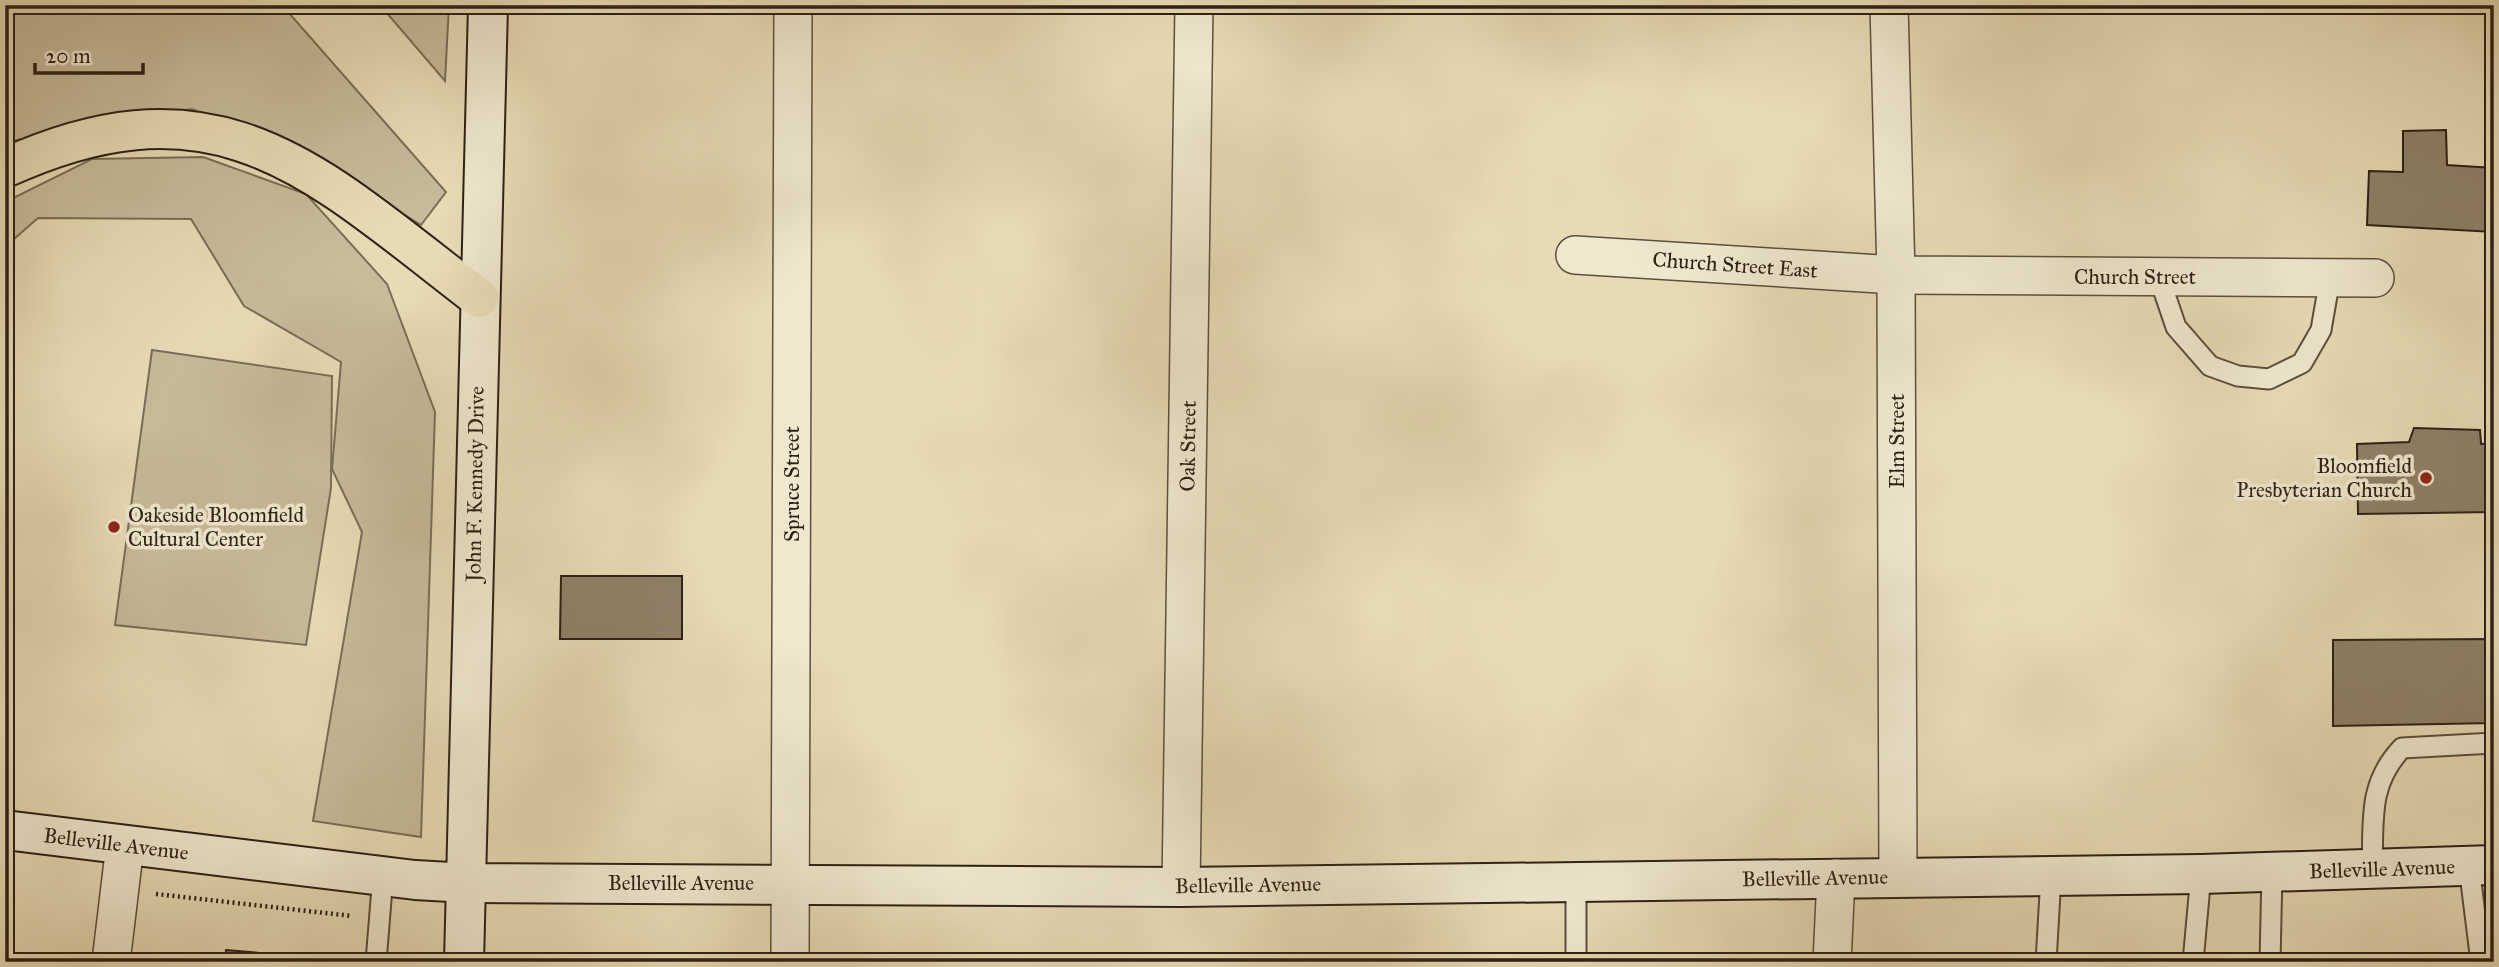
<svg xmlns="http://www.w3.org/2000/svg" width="2499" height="967" font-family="'IM FELL Great Primer',serif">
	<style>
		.green { fill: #c7bb9a; stroke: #7a6e58; stroke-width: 2 }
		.building { fill: #8e8169; stroke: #2d2016; stroke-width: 2 }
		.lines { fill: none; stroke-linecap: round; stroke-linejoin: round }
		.lane-casing { stroke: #5c4f3e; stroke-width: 23 }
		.street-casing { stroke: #5c4f3e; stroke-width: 40 }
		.secondary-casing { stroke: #2d2016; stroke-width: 42 }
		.highway-casing { stroke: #2d2016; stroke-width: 42 }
		.path { stroke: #2d2016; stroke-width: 4.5; stroke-dasharray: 2 3.5; stroke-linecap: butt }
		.lane { stroke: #efe8cf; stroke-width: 19 }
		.street { stroke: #efe8cf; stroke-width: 37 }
		.secondary { stroke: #efe8cf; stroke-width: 38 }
		.highway { stroke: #e7dbb5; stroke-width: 38 }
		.poi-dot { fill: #8f2418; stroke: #efe8cf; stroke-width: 2.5 }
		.labels { text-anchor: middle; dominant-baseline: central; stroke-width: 7; stroke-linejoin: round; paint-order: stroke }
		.street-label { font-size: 21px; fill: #2d2016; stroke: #efe8cf }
		.poi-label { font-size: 21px; fill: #2d2016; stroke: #efe8cf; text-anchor: end }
	</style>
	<rect width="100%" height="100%" fill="#e7dbb5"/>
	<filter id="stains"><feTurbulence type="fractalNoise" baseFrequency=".00286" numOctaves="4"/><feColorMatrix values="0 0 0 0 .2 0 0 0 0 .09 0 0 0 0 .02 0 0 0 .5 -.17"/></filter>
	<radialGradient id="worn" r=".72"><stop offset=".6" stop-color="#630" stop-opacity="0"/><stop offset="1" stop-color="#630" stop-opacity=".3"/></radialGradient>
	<!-- green -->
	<g class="green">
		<path d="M5 5H282L446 192 421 225 316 160 192 109 5 142Z"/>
		<path d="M380 5H449L445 81Z"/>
		<path d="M203 157 306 194 387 284 435 412 421 837 313 821 362 532 332 469 341 362 244 306 191 219 38 218 5 247V202L92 159Z"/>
		<path d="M152 350 332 376 331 488 306 645 115 625Z"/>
	</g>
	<!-- building -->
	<g class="building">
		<path d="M2446 130 2447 165 2494 168V232L2367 225 2369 171 2403 172V131Z"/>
		<path d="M2414 428 2480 430 2481 444 2494 443V512L2358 514 2357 444 2409 442Z"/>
		<path d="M561 576H682V639H560Z"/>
		<path d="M2494 639V723L2333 726V640Z"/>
		<path d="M226 950 343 960V962H225Z"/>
	</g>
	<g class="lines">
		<!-- lane casing -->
		<g class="lane-casing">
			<g id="lane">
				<path d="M2159 277 2176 327 2210 366 2238 376 2269 379 2302 363 2321 330 2330 278"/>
				<path d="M2469 866 2481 962"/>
				<path d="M2372 869C2374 822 2367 785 2402 748L2494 743"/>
				<path d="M376 962 383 875"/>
				<path d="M1576 962V881"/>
				<path d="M2046 962 2051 876"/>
				<path d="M2193 962 2201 874"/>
				<path d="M2270 962 2272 872"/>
			</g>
		</g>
		<!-- street casing -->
		<g class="street-casing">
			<g id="street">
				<path d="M1889 5 1896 275 1898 877"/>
				<path d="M1575 255 1896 275 2375 278"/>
				<path d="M1181 887 1194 5"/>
				<path d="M111 962 125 845"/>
				<path d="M790 962 793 5"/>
				<path d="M1832 962 1836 878"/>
			</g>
		</g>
		<!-- secondary casing -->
		<g class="secondary-casing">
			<g id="secondary">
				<path d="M5 830 415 880 468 883 1181 887 2201 874 2494 865"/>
				<path d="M464 962 488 5"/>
			</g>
		</g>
		<!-- highway casing -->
		<g class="highway-casing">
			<path id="highway" d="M5 168C220 70 316 173 479 298"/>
		</g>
		<!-- path -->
		<path class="path" d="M156 894 352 916"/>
		<!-- lane -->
		<use href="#lane" class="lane"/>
		<!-- street -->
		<use href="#street" class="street"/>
		<!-- secondary -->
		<use href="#secondary" class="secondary"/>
		<!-- highway -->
		<use href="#highway" class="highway"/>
	</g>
	<!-- markers -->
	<g class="poi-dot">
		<circle cx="2426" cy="478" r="7"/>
		<circle cx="114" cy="527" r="7"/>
	</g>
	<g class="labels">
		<!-- street labels -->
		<g class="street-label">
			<text transform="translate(1735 265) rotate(4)">Church Street East</text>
			<text x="2135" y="277">Church Street</text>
			<text transform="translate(1897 441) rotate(-90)">Elm Street</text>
			<text transform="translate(1188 446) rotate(-89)">Oak Street</text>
			<text transform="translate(475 484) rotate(-89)">John F. Kennedy Drive</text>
			<text transform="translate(792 484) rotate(-90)">Spruce Street</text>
			<text transform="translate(116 844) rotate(7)">Belleville Avenue</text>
			<text transform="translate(2382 869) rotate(-2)">Belleville Avenue</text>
			<text transform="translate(1815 878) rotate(-1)">Belleville Avenue</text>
			<text x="681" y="883">Belleville Avenue</text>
			<text transform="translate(1248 885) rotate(-1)">Belleville Avenue</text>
		</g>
		<!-- poi labels -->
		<g class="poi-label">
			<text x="2412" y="466">Bloomfield<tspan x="2412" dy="24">Presbyterian Church</tspan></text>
			<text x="128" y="515" text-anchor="start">Oakeside Bloomfield<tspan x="128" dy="24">Cultural Center</tspan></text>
		</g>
	</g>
	<!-- margin -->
	<rect width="2499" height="967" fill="none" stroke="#e7dbb5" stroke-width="28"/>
	<rect x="7" y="7" width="2485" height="953" fill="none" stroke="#2d2016" stroke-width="3.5"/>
	<rect x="14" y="14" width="2471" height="939" fill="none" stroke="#2d2016" stroke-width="2"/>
	<!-- scale -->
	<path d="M35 63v10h108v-10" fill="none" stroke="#2d2016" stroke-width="3.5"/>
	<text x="46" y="63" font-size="21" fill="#2d2016" stroke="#efe8cf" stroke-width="5" paint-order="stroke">20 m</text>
	<rect width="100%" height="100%" filter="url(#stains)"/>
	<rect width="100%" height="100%" fill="url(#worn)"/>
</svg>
